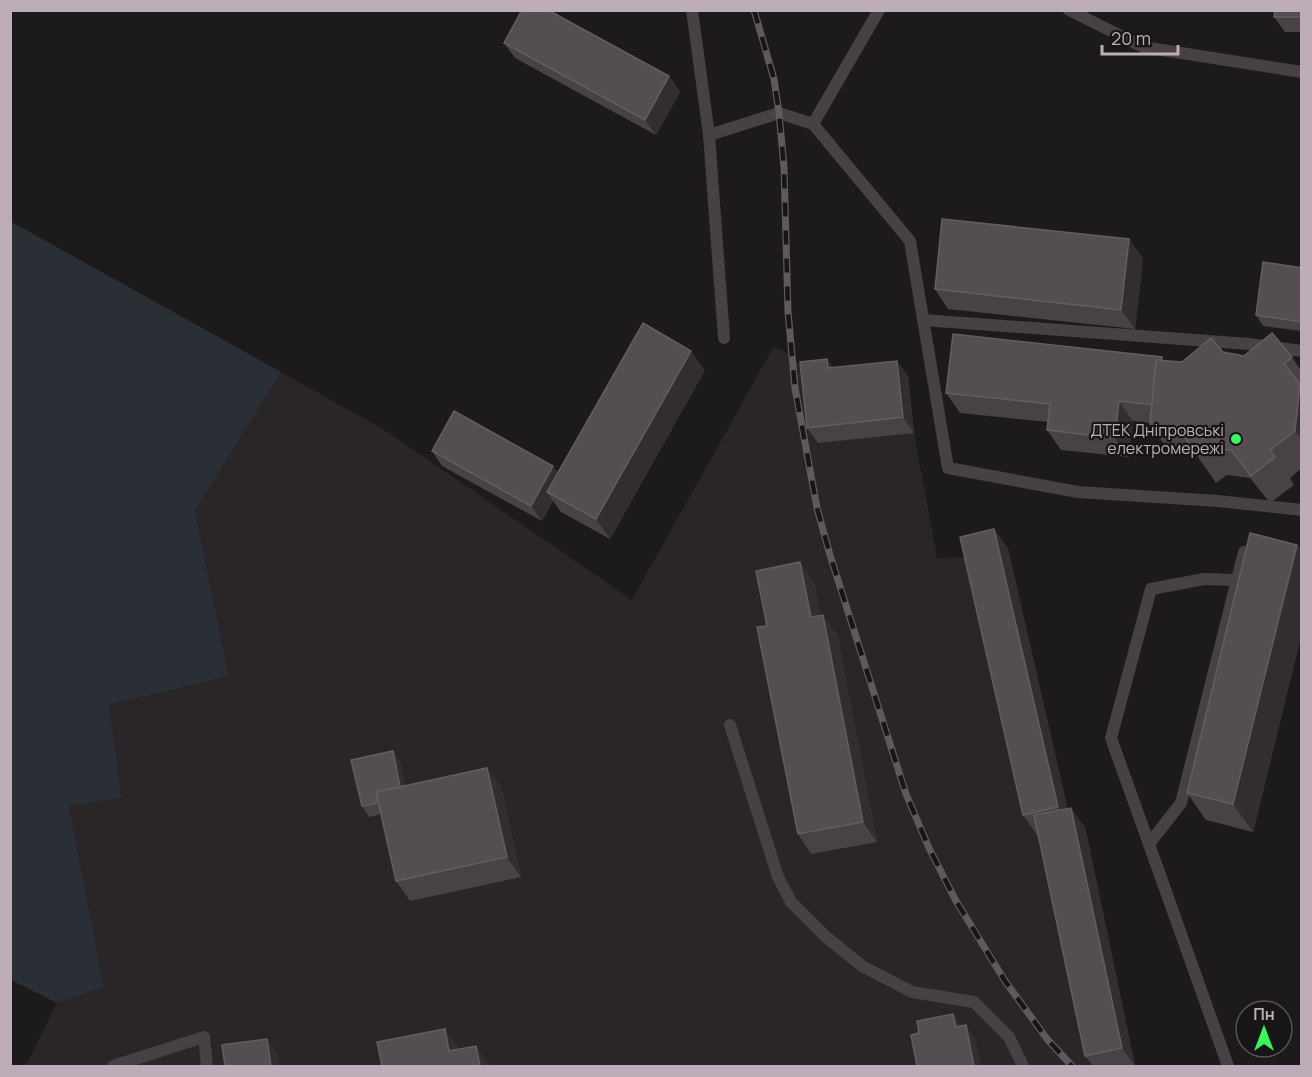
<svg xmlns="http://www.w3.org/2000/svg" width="1312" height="1077" font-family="Manrope,sans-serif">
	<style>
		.built { fill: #2a2628 }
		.green { fill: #2a2e35 }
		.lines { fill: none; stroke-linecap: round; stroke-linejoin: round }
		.lane { stroke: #474044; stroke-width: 12 }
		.rail-casing { stroke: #61585e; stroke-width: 7 }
		.rail { stroke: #181517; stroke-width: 4.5; stroke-dasharray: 14; stroke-linecap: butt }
		.wall { fill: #484246 }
		.shaded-wall { fill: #312d30 }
		.building { fill: #544e52; stroke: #655c62; stroke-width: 1.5 }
		.poi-dot { fill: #38f75e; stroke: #181517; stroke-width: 2 }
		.labels { text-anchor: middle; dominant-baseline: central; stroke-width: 4.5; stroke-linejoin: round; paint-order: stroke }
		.poi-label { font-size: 16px; fill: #bdadb9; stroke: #181517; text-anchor: end }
	</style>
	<rect width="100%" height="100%" fill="#1d1a1c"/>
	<!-- built -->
	<path class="built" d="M774 346 791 355 811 377 914 433 937 558 974 557 1008 549 1072 827H1085L1135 1066H26L57 1003 104 987 69 806 122 798 109 705 229 676 195 511 281 372 386 431 632 600Z"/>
	<!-- green -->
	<path class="green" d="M10 221 281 372 195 511 229 676 109 705 122 798 69 806 104 987 57 1003 11 980Z"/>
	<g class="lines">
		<!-- lane -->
		<g class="lane">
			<path d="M692 10 709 135"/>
			<path d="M879 10 813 124 910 241 948 468 1078 492 1218 501 1302 510"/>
			<path d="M1069 10 1143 47 1302 72"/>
			<path d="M923 320 1249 344 1302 351"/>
			<path d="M724 338 709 135 779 113 813 124"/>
			<path d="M730 725 778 877 791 902 825 936 862 966 912 992 974 1002 1009 1037 1023 1066"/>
			<path d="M1149 844 1111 738 1151 589 1204 579 1237 580"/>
			<path d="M113 1066 204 1037 207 1066"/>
			<path d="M1228 1066 1149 844 1181 803 1244 552"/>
		</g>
		<!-- rail casing -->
		<g class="rail-casing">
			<path id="rail" d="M754 10 774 79 779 113 784 167 788 312 795 388 817 508 830 555 906 794 929 848 956 901 1005 981 1047 1039 1072 1066"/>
		</g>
		<!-- rail -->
		<use href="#rail" class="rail"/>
	</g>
	<!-- wall -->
	<g class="wall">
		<path d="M1302 10V32H1285L1274 17Z"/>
		<path d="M504 43 669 76 680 92 656 135 515 58Z"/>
		<path d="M1129 239 1143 259 1135 329 948 309 935 289Z"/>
		<path d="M1302 268V331L1263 326 1256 315Z"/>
		<path d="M1223 352 1244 356 1292 357 1302 372V468L1290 478 1294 485 1270 503 1250 478 1227 475 1216 483 1196 454 1169 452 1150 423 1133 421 1129 457 1061 450 1047 430 1048 422 960 413 946 393 1165 361 1182 362Z"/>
		<path d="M833 368 908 376 914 433 818 443 807 428Z"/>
		<path d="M705 370 610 539 561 512 553 501 542 521 442 466 432 451 558 473Z"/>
		<path d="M994 529 1008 549 1067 808 1085 827 1135 1066H1093L1085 1056 1039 834 1037 835 1023 815Z"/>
		<path d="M1297 545 1302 552V632L1253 832 1206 820 1187 793Z"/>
		<path d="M814 582 820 615 837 634 877 842 811 854 798 834 767 626Z"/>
		<path d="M400 761 405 786 487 768 501 787 521 877 410 901 396 881 381 814 369 817 362 806Z"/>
	</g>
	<!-- shaded-wall -->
	<g class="shaded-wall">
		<path d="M669 76 680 92 656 135 645 120Z"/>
		<path d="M1129 239 1143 259 1135 329 1121 310Z"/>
		<path d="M691 351 705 370 610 539 596 519Z"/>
		<path d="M827 359 838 374 828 368Z"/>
		<path d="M897 361 908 376 914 433 903 417Z"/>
		<path d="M1300 384 1302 385V440L1295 431Z"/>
		<path d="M1119 401 1133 421 1129 457 1115 438Z"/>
		<path d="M553 466 564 481 547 492 553 501 542 521 531 506Z"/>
		<path d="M994 529 1008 549 1072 827 1058 807Z"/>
		<path d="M1297 545 1302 552V632L1253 832 1233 804Z"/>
		<path d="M800 562 814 582 825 637 811 617Z"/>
		<path d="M823 615 837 634 877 842 863 822Z"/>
		<path d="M393 751 400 761 410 807 403 797Z"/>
		<path d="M487 768 501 787 521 877 507 857Z"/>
		<path d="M1071 808 1085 827 1135 1066 1122 1048Z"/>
		<path d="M953 1014 964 1029 956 1027Z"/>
		<path d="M966 1025 976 1040 981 1066H974Z"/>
		<path d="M445 1029 459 1048 462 1066 449 1051Z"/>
		<path d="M267 1039 278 1054 279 1066H271Z"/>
		<path d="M476 1046 490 1065V1066H480Z"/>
	</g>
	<!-- building -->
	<g class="building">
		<path d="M522 10H548L669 76 645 120 504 43Z"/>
		<path d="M1275 10H1302V17H1274Z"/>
		<path d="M942 219 1129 239 1121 310 935 289Z"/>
		<path d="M1263 262 1302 268V322L1256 315Z"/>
		<path d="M643 323 691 351 596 519 547 492Z"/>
		<path d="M1272 333 1292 357 1284 364 1300 384 1295 431 1270 450 1275 457 1251 476 1231 450 1208 448 1197 455 1177 426 1150 424 1156 360 1182 362 1211 338 1223 352 1244 356Z"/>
		<path d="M953 334 1162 357V360H1156L1152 405 1119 401 1115 438 1047 430 1050 404 946 393Z"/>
		<path d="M827 359 828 368 897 361 903 417 807 428 800 362Z"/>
		<path d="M454 411 553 466 531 506 432 451Z"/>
		<path d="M994 529 1058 807 1023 815 960 537Z"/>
		<path d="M1250 533 1297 545 1233 804 1187 793Z"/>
		<path d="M800 562 811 617 823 615 863 822 798 834 757 627 767 626 756 571Z"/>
		<path d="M393 751 400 787 376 792 378 803 362 806 351 760Z"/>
		<path d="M487 768 507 857 396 881 376 792Z"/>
		<path d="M1071 808 1122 1048 1085 1056 1034 815Z"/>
		<path d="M953 1014 956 1027 966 1025 974 1066H917L911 1035 919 1033 917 1021Z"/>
		<path d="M445 1029 449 1051 476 1046 480 1066H382L377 1042Z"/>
		<path d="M267 1039 271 1066H225L222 1045Z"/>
	</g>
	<!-- markers -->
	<circle class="poi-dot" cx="1236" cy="439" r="6"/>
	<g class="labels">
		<!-- poi labels -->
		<g class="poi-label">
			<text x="1224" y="430">ДТЕК Дніпровські<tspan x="1224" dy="18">електромережі</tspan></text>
		</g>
	</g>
	<!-- border -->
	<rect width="1312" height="1077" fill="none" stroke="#bdadb9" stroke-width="24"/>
	<!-- north arrow -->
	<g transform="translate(1264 1029)"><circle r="28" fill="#181517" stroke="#5a5258" stroke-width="1.5"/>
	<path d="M0-4.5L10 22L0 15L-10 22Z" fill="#38f75e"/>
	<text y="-9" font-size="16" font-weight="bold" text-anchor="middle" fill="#bdadb9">Пн</text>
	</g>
	<!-- scale -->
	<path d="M1102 45v9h76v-9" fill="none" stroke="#bdadb9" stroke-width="3"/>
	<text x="1111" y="45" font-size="18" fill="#bdadb9" stroke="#181517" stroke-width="4.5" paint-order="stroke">20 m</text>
</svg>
